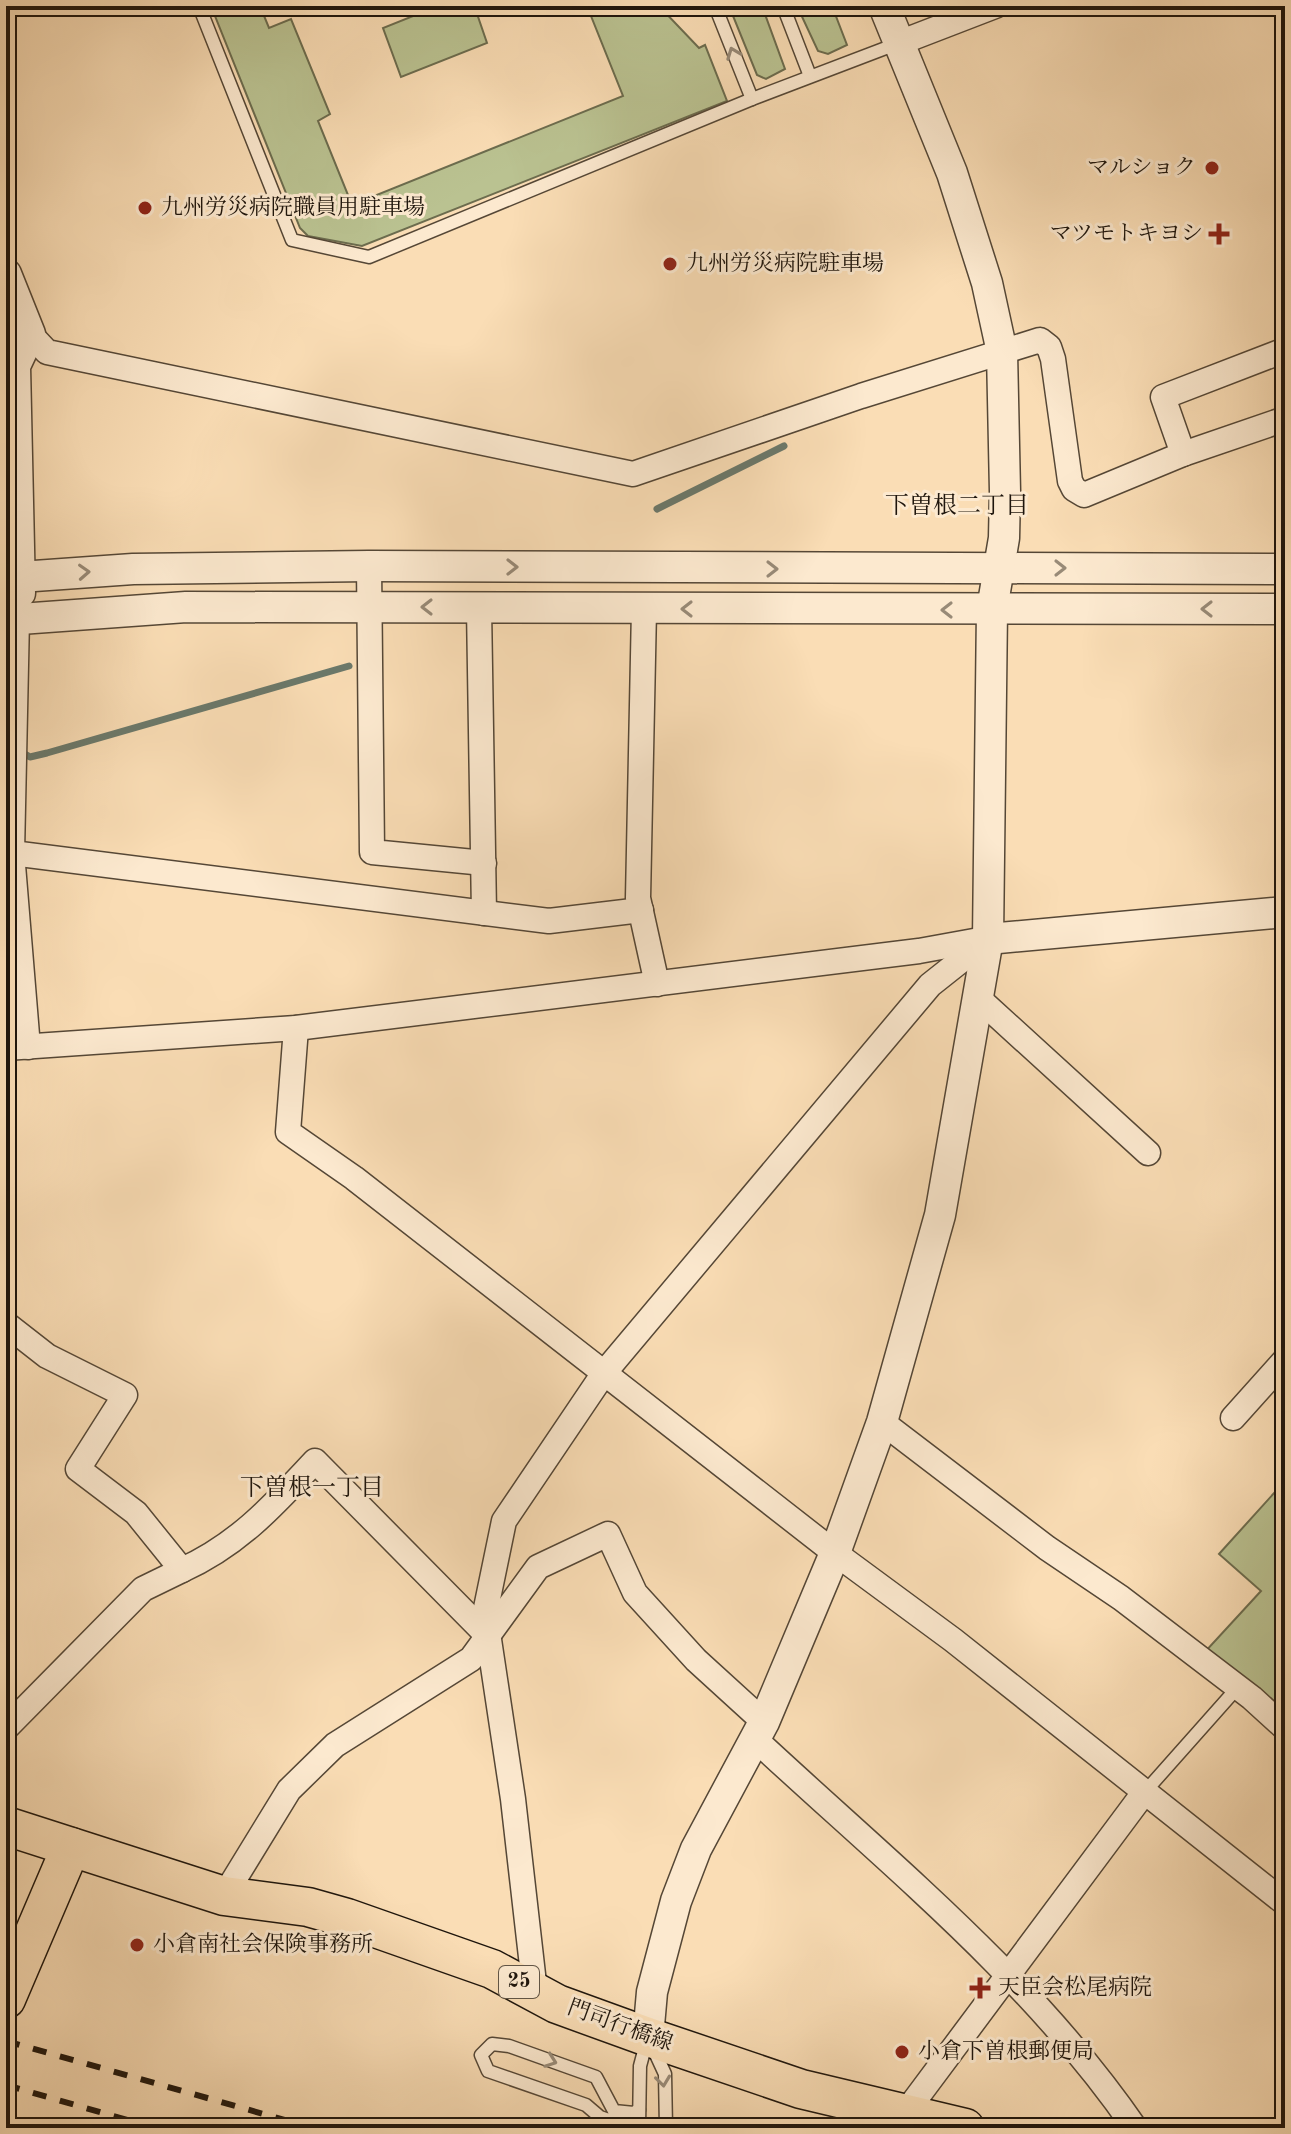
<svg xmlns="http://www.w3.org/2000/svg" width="1291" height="2134" font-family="'Old Standard TT','Noto Serif JP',serif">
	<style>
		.green { fill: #bac291; stroke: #6c6c4e; stroke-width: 2 }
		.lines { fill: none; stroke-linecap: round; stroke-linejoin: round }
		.stream { stroke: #6b796b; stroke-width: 7 }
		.service-casing { stroke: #554736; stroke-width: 15 }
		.minor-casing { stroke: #554736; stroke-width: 27 }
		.tertiary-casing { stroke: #554736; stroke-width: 33 }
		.primary-casing { stroke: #1e150c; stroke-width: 41 }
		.service { stroke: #fce9cf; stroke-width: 12 }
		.minor { stroke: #fce9cf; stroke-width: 24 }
		.tertiary { stroke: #fce9cf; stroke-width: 30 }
		.primary { stroke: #faddb5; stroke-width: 38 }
		.rail { stroke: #1e150c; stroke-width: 6; stroke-dasharray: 14 14; stroke-linecap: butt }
		.oneway { stroke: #988a77 }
		.poi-dot { fill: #8f2418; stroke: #fce9cf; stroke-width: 3 }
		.labels { text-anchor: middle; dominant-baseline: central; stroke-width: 6; stroke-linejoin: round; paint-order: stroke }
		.shield { fill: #fce9cf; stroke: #615546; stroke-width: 2 }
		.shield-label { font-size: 20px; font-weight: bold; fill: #1e150c }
		.poi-label { font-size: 22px; fill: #1e150c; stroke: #fce9cf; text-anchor: start }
		.street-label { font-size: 22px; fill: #1e150c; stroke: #fce9cf }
		.neighbourhood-label { font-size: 24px; fill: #1e150c; stroke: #fce9cf }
	</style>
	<rect width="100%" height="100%" fill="#faddb5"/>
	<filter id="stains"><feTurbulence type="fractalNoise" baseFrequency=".0025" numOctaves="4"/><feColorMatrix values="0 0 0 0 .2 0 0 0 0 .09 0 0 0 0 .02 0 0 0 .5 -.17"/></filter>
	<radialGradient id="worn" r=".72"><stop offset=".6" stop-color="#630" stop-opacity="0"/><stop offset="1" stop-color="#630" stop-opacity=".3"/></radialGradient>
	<!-- green -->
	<g class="green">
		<path d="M211 6H260L269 28 291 19 330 114 318 121 352 205 623 96 587 6H659L699 48 705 45 727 101 362 246 308 236 300 228Z"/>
		<path d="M438 6 475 8 487 43 401 77 383 28Z"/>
		<path d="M733 6H762L785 69 766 79 757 75 731 11Z"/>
		<path d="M797 6H832L847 45 828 54 818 51Z"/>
		<path d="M1285 1481V1711L1245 1679 1203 1654 1261 1591 1219 1554Z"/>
	</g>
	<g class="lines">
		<!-- stream -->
		<g class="stream">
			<path d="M657 509 784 446"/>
			<path d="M18 750 30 757 47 753 349 666"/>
		</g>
		<!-- service casing -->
		<g class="service-casing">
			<g id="service">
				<path d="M199 6 292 240 369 257 752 99 899 43"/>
				<path d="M715 6 752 99"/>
				<path d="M783 6 810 76"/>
				<path d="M1143 1794 1238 1687"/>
				<path d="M653 2048 665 2074 666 2128"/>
				<path d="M631 2128 600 2117 586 2105 488 2071 481 2055 492 2044 509 2046 596 2077 614 2111 634 2113 639 2110"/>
				<path d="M639 2128 640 2066 647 2040"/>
			</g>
		</g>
		<!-- minor casing -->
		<g class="minor-casing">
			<g id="minor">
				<path d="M899 43 995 6"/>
				<path d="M30 334 47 352 633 474 861 396 1040 340 1049 347 1053 359 1070 481 1074 489 1084 495 1183 454 1285 419"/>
				<path d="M1183 454 1163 397 1285 350"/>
				<path d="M369 566 372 852 484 863"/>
				<path d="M479 608 484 913"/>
				<path d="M644 609 638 898 657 984"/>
				<path d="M17 618 12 853 28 1047"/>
				<path d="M12 853 549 921 641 910"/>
				<path d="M977 997 1148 1153"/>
				<path d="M296 1028 288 1132 354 1178 835 1553 953 1640 1285 1903"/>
				<path d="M6 1048 296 1028 919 951 985 939"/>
				<path d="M6 1324 47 1356 125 1395 78 1469 136 1513 182 1570 143 1589 6 1728"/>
				<path d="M1233 1418 1285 1360"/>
				<path d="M882 1422 1047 1548 1121 1598 1252 1698 1285 1728"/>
				<path d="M182 1570C238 1545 274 1505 315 1461L488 1636"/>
				<path d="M756 1740C888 1863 1032 1978 1135 2128"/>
				<path d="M224 1896 289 1790 335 1745 471 1659 538 1567 608 1534 635 1593 696 1660 764 1722"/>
				<path d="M535 1992 513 1799 485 1613 504 1521 604 1373 930 985 988 939"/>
				<path d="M906 2112 1143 1794"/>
			</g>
		</g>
		<!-- tertiary casing -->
		<g class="tertiary-casing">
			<g id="tertiary">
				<path d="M6 274 30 334 15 366 20 593"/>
				<path d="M6 578 133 569 369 566 1285 569"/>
				<path d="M6 620 186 607 1285 609"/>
				<path d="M988 939 1285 912"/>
				<path d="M648 2037 652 1992 676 1901 696 1849 764 1722 835 1553 882 1422 940 1215 988 939 992 609 1004 538 1005 492 1002 352 987 283 952 173 884 6"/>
			</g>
		</g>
		<!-- primary casing -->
		<g class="primary-casing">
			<g id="primary">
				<path d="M6 1826 224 1896 308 1907 347 1918 492 1969 557 2004 648 2037 801 2089 965 2128"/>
				<path d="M6 1999 71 1847"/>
			</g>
		</g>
		<!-- service -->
		<use href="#service" class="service"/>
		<!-- minor -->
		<use href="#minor" class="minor"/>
		<!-- tertiary -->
		<use href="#tertiary" class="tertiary"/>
		<!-- primary -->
		<use href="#primary" class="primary"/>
		<!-- rail -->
		<g class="rail">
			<path d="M6 2041 313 2128"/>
			<path d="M6 2085 155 2128"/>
		</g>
	</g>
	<!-- one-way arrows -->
	<defs><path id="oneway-chevron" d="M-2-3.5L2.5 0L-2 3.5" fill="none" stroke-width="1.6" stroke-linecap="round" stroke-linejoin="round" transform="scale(2)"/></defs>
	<g class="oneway">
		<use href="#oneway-chevron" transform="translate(733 53) rotate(-111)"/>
		<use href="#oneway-chevron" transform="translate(512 567)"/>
		<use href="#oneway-chevron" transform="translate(1060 568)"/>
		<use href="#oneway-chevron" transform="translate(772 569)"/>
		<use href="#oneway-chevron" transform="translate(84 572) rotate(-3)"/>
		<use href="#oneway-chevron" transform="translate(427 607) rotate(-180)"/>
		<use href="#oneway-chevron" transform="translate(687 609) rotate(-180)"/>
		<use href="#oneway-chevron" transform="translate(1207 609) rotate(-180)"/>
		<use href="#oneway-chevron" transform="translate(947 610) rotate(180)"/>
		<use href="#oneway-chevron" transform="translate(551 2061) rotate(20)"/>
		<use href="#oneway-chevron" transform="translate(663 2081) rotate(83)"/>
	</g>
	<!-- markers -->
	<g class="poi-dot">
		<circle cx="1212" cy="168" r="8"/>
		<circle cx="145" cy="208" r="8"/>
		<path d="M1215 222h8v8h8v8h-8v8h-8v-8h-8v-8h8z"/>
		<circle cx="670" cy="264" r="8"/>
		<circle cx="137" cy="1945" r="8"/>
		<path d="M976 1976h8v8h8v8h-8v8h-8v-8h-8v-8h8z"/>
		<circle cx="902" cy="2052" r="8"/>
	</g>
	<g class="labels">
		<!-- shield labels -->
		<rect class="shield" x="499" y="1966" width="40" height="32" rx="6"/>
		<g class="shield-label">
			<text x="519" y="1982">25</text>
		</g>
		<!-- poi labels -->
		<g class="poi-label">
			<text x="1196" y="168" text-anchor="end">マルショク</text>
			<text x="161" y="208">九州労災病院職員用駐車場</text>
			<text x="1203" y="234" text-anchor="end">マツモトキヨシ</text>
			<text x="686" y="264">九州労災病院駐車場</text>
			<text x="153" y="1945">小倉南社会保険事務所</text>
			<text x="998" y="1988">天臣会松尾病院</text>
			<text x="918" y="2052">小倉下曽根郵便局</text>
		</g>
		<!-- street labels -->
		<g class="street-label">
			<text transform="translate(620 2026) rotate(20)">門司行橋線</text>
		</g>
		<!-- neighbourhood labels -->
		<g class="neighbourhood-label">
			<text x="957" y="507">下曽根二丁目</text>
			<text x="312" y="1489">下曽根一丁目</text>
		</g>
	</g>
	<!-- margin -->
	<rect width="1291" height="2134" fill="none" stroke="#faddb5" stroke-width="32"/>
	<rect x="8" y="8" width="1275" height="2118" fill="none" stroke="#1e150c" stroke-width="4"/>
	<rect x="16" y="16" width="1259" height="2102" fill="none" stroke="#1e150c" stroke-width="2"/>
	<rect width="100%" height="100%" filter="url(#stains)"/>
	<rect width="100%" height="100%" fill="url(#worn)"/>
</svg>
